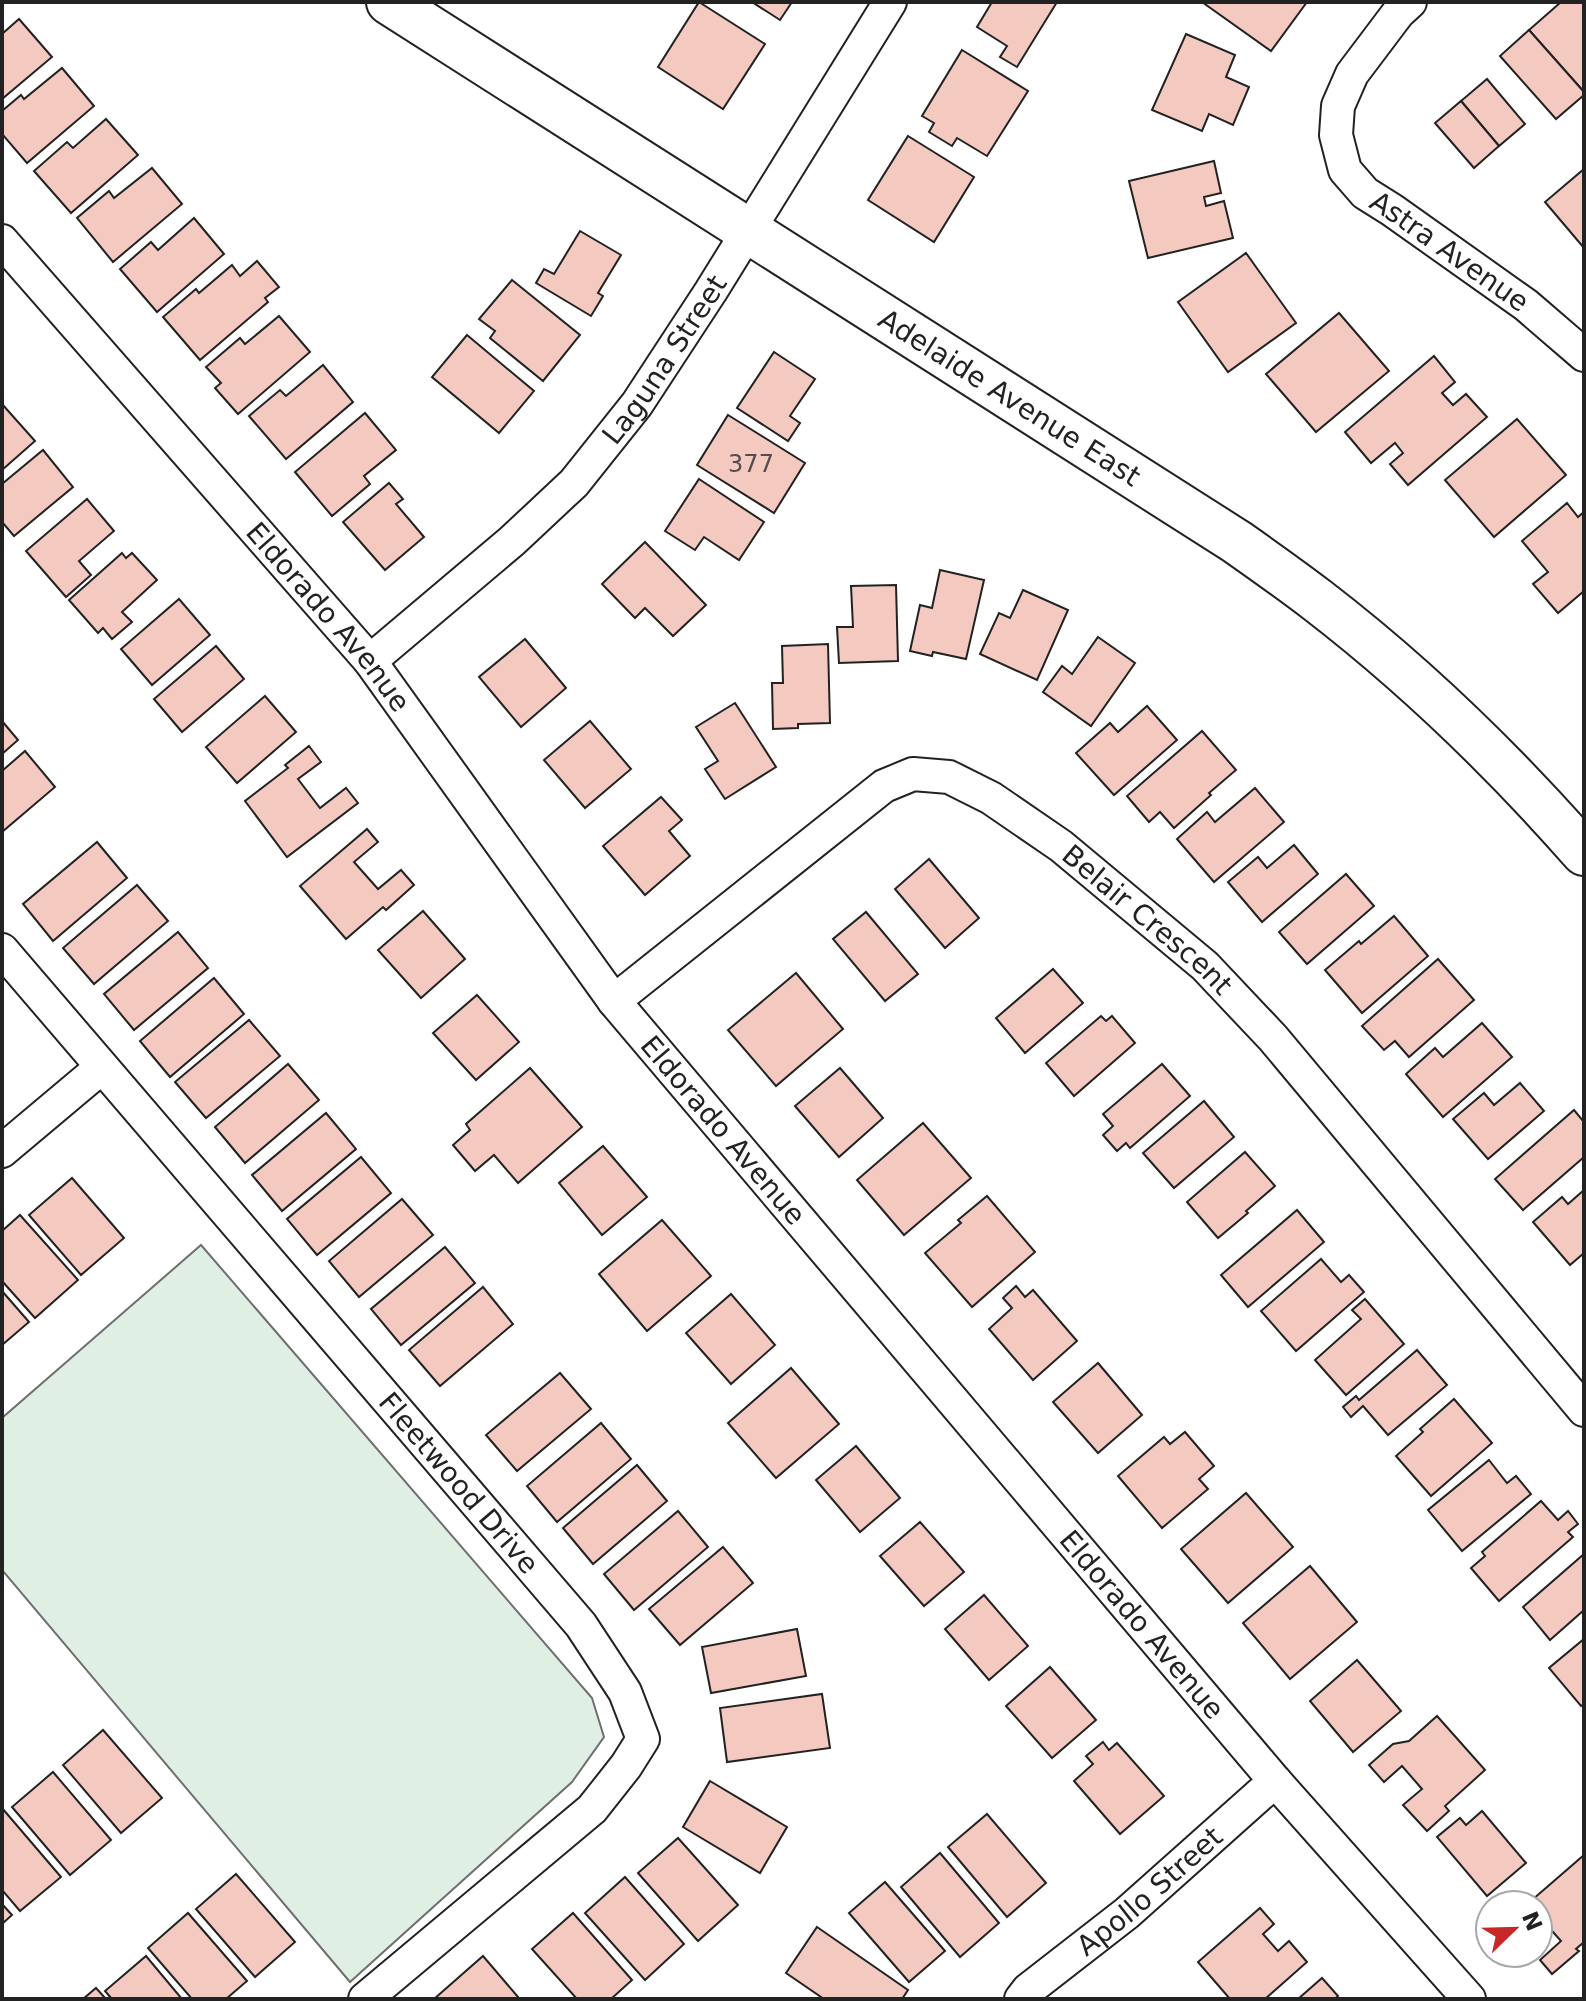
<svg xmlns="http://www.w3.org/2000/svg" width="1586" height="2001" font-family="'DejaVu Sans',sans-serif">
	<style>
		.green { fill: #e0efe3; stroke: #6f6f6f; stroke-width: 2 }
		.building { fill: #f3c9c0; stroke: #222; stroke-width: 2 }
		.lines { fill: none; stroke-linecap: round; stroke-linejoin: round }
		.street-casing { stroke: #222; stroke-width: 36 }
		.secondary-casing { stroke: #222; stroke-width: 48 }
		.street { stroke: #fff; stroke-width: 32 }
		.secondary { stroke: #fff; stroke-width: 44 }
		.labels { text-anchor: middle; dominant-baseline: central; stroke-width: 6; stroke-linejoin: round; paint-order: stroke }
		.number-label { font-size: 24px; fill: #564c4a }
		.street-label { font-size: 28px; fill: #222; stroke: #fff }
	</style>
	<rect width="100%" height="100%" fill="#fff"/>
	<!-- green -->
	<path class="green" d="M201 1245 592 1698 604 1737 572 1782 350 1982 2 1570V1418Z"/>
	<!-- building -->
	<g class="building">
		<path d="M699 2 765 44 723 109 658 67Z"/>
		<path d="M752 2H792L780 20Z"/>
		<path d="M992 2H1057L1017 67 1000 57 1007 46 977 27Z"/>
		<path d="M1202 2H1307L1271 51Z"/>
		<path d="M1561 2H1584V92L1529 30Z"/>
		<path d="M19 19 52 57 2 99V34Z"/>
		<path d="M1529 30 1584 92V95L1556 119 1500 56Z"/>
		<path d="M1186 34 1235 55 1226 77 1249 87 1233 125 1209 114 1202 131 1152 110Z"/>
		<path d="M962 50 1028 91 987 156 957 138 952 146 929 132 934 123 922 116Z"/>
		<path d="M62 68 94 106 27 163 2 134V111L21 95 24 99Z"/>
		<path d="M1487 79 1525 124 1499 146 1461 101Z"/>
		<path d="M1461 101 1499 146 1474 168 1435 123Z"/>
		<path d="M106 119 138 155 71 213 34 171 67 142 73 148Z"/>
		<path d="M908 136 974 177 934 242 868 200Z"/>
		<path d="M1214 161 1221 193 1204 197 1206 206 1224 201 1233 238 1148 258 1129 181Z"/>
		<path d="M152 168 182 204 113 262 77 218 109 191 114 198Z"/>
		<path d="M1584 169V248L1545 202Z"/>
		<path d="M194 218 224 254 157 312 120 269 151 242 158 250Z"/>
		<path d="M580 231 621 255 598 293 603 296 591 316 536 283 544 269 554 274Z"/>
		<path d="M1246 253 1296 323 1228 372 1178 302Z"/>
		<path d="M257 261 279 287 265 298 268 302 200 360 163 317 196 289 199 293 232 265 240 276Z"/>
		<path d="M512 280 580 335 543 381 490 338 495 331 479 319Z"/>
		<path d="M1339 313 1389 371 1316 432 1266 374Z"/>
		<path d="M279 316 310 352 238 414 215 388 221 383 206 367 240 338 245 344Z"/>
		<path d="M467 335 534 391 499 433 432 377Z"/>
		<path d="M774 352 815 379 790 416 800 423 788 441 737 408Z"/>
		<path d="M1434 356 1455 382 1442 393 1453 405 1466 394 1487 417 1408 485 1390 464 1403 453 1395 443 1371 463 1345 432Z"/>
		<path d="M323 365 353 402 286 459 249 416 280 390 286 396Z"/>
		<path d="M2 404 35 441 2 470Z"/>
		<path d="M365 413 396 450 364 476 370 484 332 516 295 472Z"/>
		<path d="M728 415 805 463 774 513 697 465Z"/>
		<path d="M1517 419 1566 475 1494 537 1445 480Z"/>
		<path d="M43 450 73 487 14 536 2 522V484Z"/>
		<path d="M699 479 764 522 739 560 704 537 695 550 665 531Z"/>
		<path d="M389 483 403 499 396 504 424 537 385 570 343 522Z"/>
		<path d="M87 499 114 531 79 561 91 575 66 597 26 551Z"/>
		<path d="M1567 503 1578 517 1584 512V591L1558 613 1533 584 1548 572 1522 541Z"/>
		<path d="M645 542 706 605 673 636 645 608 635 618 602 584Z"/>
		<path d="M122 553 126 558 132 553 157 580 122 612 132 622 112 639 103 628 98 633 69 600Z"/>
		<path d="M940 570 984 580 966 659 933 652 932 656 910 651 920 605 932 608Z"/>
		<path d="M896 585 898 661 839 663 837 627H853L851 586Z"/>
		<path d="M1023 590 1068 610 1037 680 980 654 999 613 1010 618Z"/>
		<path d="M179 599 210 635 152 685 121 649Z"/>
		<path d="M1098 637 1135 663 1091 726 1043 692 1062 666 1072 674Z"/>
		<path d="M525 639 566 688 521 727 479 677Z"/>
		<path d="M828 644 830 723 798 724V728L773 729 772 683H783L782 646Z"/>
		<path d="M216 646 244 679 182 732 154 699Z"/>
		<path d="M265 696 296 732 237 783 206 747Z"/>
		<path d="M735 703 776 767 725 799 705 769 718 761 696 727Z"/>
		<path d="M1147 706 1177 740 1114 795 1076 753 1110 723 1118 732Z"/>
		<path d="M2 721 18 740 2 754Z"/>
		<path d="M590 721 631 769 585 808 544 760Z"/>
		<path d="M1202 731 1236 770 1209 793 1211 795 1174 828 1160 812 1149 822 1127 796Z"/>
		<path d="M309 746 321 762 298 779 320 808 346 788 358 803 287 857 245 801 288 768 285 765Z"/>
		<path d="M25 751 55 787 2 832V771Z"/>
		<path d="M1255 788 1284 822 1214 882 1177 839 1207 812 1215 822Z"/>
		<path d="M661 797 682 820 669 831 690 856 645 895 603 846Z"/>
		<path d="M367 829 378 842 354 862 378 889 401 870 414 885 386 910 383 907 346 939 300 886Z"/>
		<path d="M97 842 127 878 53 941 23 904Z"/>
		<path d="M1294 845 1318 874 1262 922 1228 882 1258 857 1267 868Z"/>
		<path d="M929 859 979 918 945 948 895 889Z"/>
		<path d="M1346 874 1374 906 1307 964 1279 932Z"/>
		<path d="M137 885 168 921 94 984 63 948Z"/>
		<path d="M423 911 465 959 421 998 378 950Z"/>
		<path d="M866 912 918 974 885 1001 833 939Z"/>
		<path d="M1394 916 1428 956 1362 1013 1325 970 1359 941 1361 944Z"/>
		<path d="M178 932 208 968 134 1030 104 994Z"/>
		<path d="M1438 959 1474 1000 1409 1057 1395 1041 1384 1050 1362 1026Z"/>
		<path d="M1053 969 1083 1003 1025 1053 996 1018Z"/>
		<path d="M796 973 843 1029 776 1086 728 1030Z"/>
		<path d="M214 978 244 1014 170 1077 140 1041Z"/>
		<path d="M477 995 519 1042 476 1080 433 1033Z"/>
		<path d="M1101 1016 1106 1021 1112 1016 1135 1043 1074 1096 1046 1063Z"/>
		<path d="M249 1020 280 1056 206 1118 175 1082Z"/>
		<path d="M1482 1023 1512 1057 1443 1117 1406 1074 1435 1048 1443 1057Z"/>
		<path d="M288 1064 319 1100 245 1163 215 1127Z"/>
		<path d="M1162 1064 1190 1096 1130 1148 1126 1143 1117 1151 1103 1135 1113 1126 1103 1114Z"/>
		<path d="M530 1068 582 1127 518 1183 494 1155 475 1171 453 1145 470 1130 466 1124Z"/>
		<path d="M840 1068 883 1118 839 1157 795 1106Z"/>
		<path d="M1520 1083 1544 1111 1488 1159 1453 1119 1484 1093 1494 1105Z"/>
		<path d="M1204 1101 1234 1137 1174 1188 1143 1153Z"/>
		<path d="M1574 1110 1584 1122V1157L1523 1210 1495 1179Z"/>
		<path d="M326 1113 356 1149 282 1211 252 1175Z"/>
		<path d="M923 1123 971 1178 904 1235 857 1180Z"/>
		<path d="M603 1146 647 1197 602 1235 559 1183Z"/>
		<path d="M1245 1152 1275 1186 1246 1211 1248 1213 1218 1238 1187 1202Z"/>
		<path d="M361 1157 391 1193 317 1255 287 1219Z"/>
		<path d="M72 1178 124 1238 81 1275 29 1215Z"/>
		<path d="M1584 1190V1253L1570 1265 1533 1222 1562 1197 1568 1204Z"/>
		<path d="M987 1196 1035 1252 972 1307 925 1253 961 1223 958 1220Z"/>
		<path d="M402 1199 433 1235 359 1297 329 1261Z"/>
		<path d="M1297 1210 1324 1242 1248 1307 1221 1275Z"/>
		<path d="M20 1215 78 1280 35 1318 2 1281V1231Z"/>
		<path d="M662 1220 711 1276 647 1331 599 1274Z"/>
		<path d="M445 1247 475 1283 401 1345 371 1309Z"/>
		<path d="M1321 1259 1341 1282 1349 1275 1364 1292 1296 1351 1261 1311Z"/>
		<path d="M1016 1286 1025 1297 1033 1290 1077 1341 1033 1380 989 1329 1012 1308 1003 1298Z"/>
		<path d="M483 1287 513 1324 440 1386 409 1350Z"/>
		<path d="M2 1291 29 1322 2 1345Z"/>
		<path d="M731 1294 775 1345 731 1384 686 1333Z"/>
		<path d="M1365 1299 1404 1344 1346 1395 1315 1360 1361 1319 1352 1310Z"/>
		<path d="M1417 1350 1447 1385 1388 1435 1363 1406 1351 1417 1343 1407 1356 1396 1359 1400Z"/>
		<path d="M1098 1363 1142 1415 1098 1453 1053 1402Z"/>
		<path d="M791 1368 839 1424 776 1478 728 1423Z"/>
		<path d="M560 1373 591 1409 517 1471 486 1435Z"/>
		<path d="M1454 1399 1492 1443 1431 1496 1396 1456 1423 1432 1420 1429Z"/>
		<path d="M601 1423 631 1459 557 1522 527 1486Z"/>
		<path d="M1185 1432 1214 1466 1199 1479 1208 1489 1162 1528 1118 1476 1164 1437 1170 1444Z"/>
		<path d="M856 1446 900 1498 860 1532 816 1480Z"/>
		<path d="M1489 1460 1507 1483 1516 1476 1531 1494 1462 1551 1428 1510Z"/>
		<path d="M637 1465 667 1501 593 1564 563 1528Z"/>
		<path d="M1246 1493 1293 1547 1228 1603 1181 1549Z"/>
		<path d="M1541 1501 1558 1520 1568 1511 1578 1524 1568 1532 1573 1537 1499 1601 1471 1568 1485 1556 1482 1552Z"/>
		<path d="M678 1511 708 1547 634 1610 604 1574Z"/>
		<path d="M920 1522 964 1572 924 1606 880 1556Z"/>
		<path d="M723 1547 753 1583 680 1645 649 1609Z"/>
		<path d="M1584 1554V1610L1550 1640 1523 1607Z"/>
		<path d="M1310 1566 1357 1622 1290 1679 1243 1623Z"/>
		<path d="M984 1595 1028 1646 989 1680 945 1629Z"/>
		<path d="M797 1629 806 1676 711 1693 702 1647Z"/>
		<path d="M1584 1639V1704L1581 1706 1549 1668Z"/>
		<path d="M1357 1660 1401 1711 1353 1752 1310 1701Z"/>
		<path d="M1050 1667 1096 1720 1052 1758 1006 1706Z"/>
		<path d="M822 1694 830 1748 727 1762 720 1708Z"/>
		<path d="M1437 1716 1485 1770 1445 1806 1449 1811 1427 1831 1403 1805 1422 1789 1402 1766 1384 1782 1369 1765 1393 1744 1409 1741Z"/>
		<path d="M103 1730 162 1798 121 1833 63 1765Z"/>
		<path d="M1103 1742 1109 1750 1117 1743 1164 1796 1120 1834 1074 1781 1093 1764 1086 1756Z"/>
		<path d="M53 1772 111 1840 70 1875 12 1807Z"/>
		<path d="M710 1781 787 1827 760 1873 683 1827Z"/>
		<path d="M2 1808 61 1877 20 1911 2 1890Z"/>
		<path d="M1482 1811 1526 1863 1487 1896 1437 1837 1460 1818 1466 1825Z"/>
		<path d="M987 1814 1046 1883 1007 1917 948 1847Z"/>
		<path d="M678 1838 738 1905 698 1941 638 1873Z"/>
		<path d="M940 1853 999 1923 960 1957 901 1887Z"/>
		<path d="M1584 1855V1942L1576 1949 1579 1951 1552 1974 1540 1960 1561 1941 1538 1915V1905H1518L1528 1897 1532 1900Z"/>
		<path d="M236 1874 295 1942 255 1977 196 1909Z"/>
		<path d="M625 1877 684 1944 645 1980 585 1913Z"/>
		<path d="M885 1882 945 1951 909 1982 849 1913Z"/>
		<path d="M2 1904 12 1915 2 1924Z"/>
		<path d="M1260 1908 1274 1924 1263 1934 1278 1951 1289 1941 1307 1962 1265 1999H1230L1198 1962Z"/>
		<path d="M188 1913 247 1981 226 1999H192L148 1948Z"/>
		<path d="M573 1913 632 1980 611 1999H577L532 1949Z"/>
		<path d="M817 1927 908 1990 902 1999H824L786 1973Z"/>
		<path d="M146 1956 182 1999H112L105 1991Z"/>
		<path d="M483 1956 518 1997 516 1999H434Z"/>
		<path d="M1322 1978 1338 1996 1335 1999H1298Z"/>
		<path d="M96 1988 106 1999H83Z"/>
	</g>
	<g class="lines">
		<!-- street casing -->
		<g class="street-casing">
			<g id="street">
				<path id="s1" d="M1410 2 1398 13 1352 74 1338 106 1336 135 1345 170 1365 193 1392 210 1526 305 1584 355"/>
				<path id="s2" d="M2 241 370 661 614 1001 1275 1781 1469 1999"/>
				<path id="s3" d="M370 661 512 541 574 483 637 404 711 291 890 2"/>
				<path id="s4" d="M2 950 581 1625 625 1692 643 1739 626 1766 592 1809 365 1999"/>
				<path id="s5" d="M614 1001 884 786 913 774 949 777 991 798 1061 846 1205 966 1273 1038 1584 1410"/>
				<path d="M2 1151 102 1067"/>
				<path id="s6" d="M1021 1999 1028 1990 1127 1913 1275 1781"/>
			</g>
		</g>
		<!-- secondary casing -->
		<g class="secondary-casing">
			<g id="secondary">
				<path id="s7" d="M389 2 1237 542C1264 561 1291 580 1317 600 1412 673 1505 763 1584 853"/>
			</g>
		</g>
		<!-- street -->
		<use href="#street" class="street"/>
		<!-- secondary -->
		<use href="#secondary" class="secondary"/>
	</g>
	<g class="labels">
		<!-- number labels -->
		<g class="number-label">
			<text x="751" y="464">377</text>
		</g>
		<!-- street labels -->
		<g class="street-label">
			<text stroke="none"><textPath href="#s1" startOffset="326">Astra Avenue</textPath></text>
			<text stroke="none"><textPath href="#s3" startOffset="424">Laguna Street</textPath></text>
			<text stroke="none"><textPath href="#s7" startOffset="736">Adelaide Avenue East</textPath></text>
			<text stroke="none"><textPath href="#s2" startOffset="498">Eldorado Avenue</textPath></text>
			<text stroke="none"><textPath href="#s5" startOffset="658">Belair Crescent</textPath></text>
			<text stroke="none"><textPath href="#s2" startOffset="1146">Eldorado Avenue</textPath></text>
			<text stroke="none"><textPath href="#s4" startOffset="702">Fleetwood Drive</textPath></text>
			<text stroke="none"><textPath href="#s2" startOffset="1794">Eldorado Avenue</textPath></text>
			<text stroke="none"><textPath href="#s6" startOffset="168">Apollo Street</textPath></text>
		</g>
	</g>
	<!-- border -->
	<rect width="1586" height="2001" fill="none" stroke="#222222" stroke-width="8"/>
	<!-- north arrow -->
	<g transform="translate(1514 1929) rotate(67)"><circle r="38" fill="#ffffff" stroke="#a7a7a7" stroke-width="2"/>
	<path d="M0-6L14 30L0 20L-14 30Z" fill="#c62828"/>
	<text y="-12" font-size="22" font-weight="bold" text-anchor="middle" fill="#222222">N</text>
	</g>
</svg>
